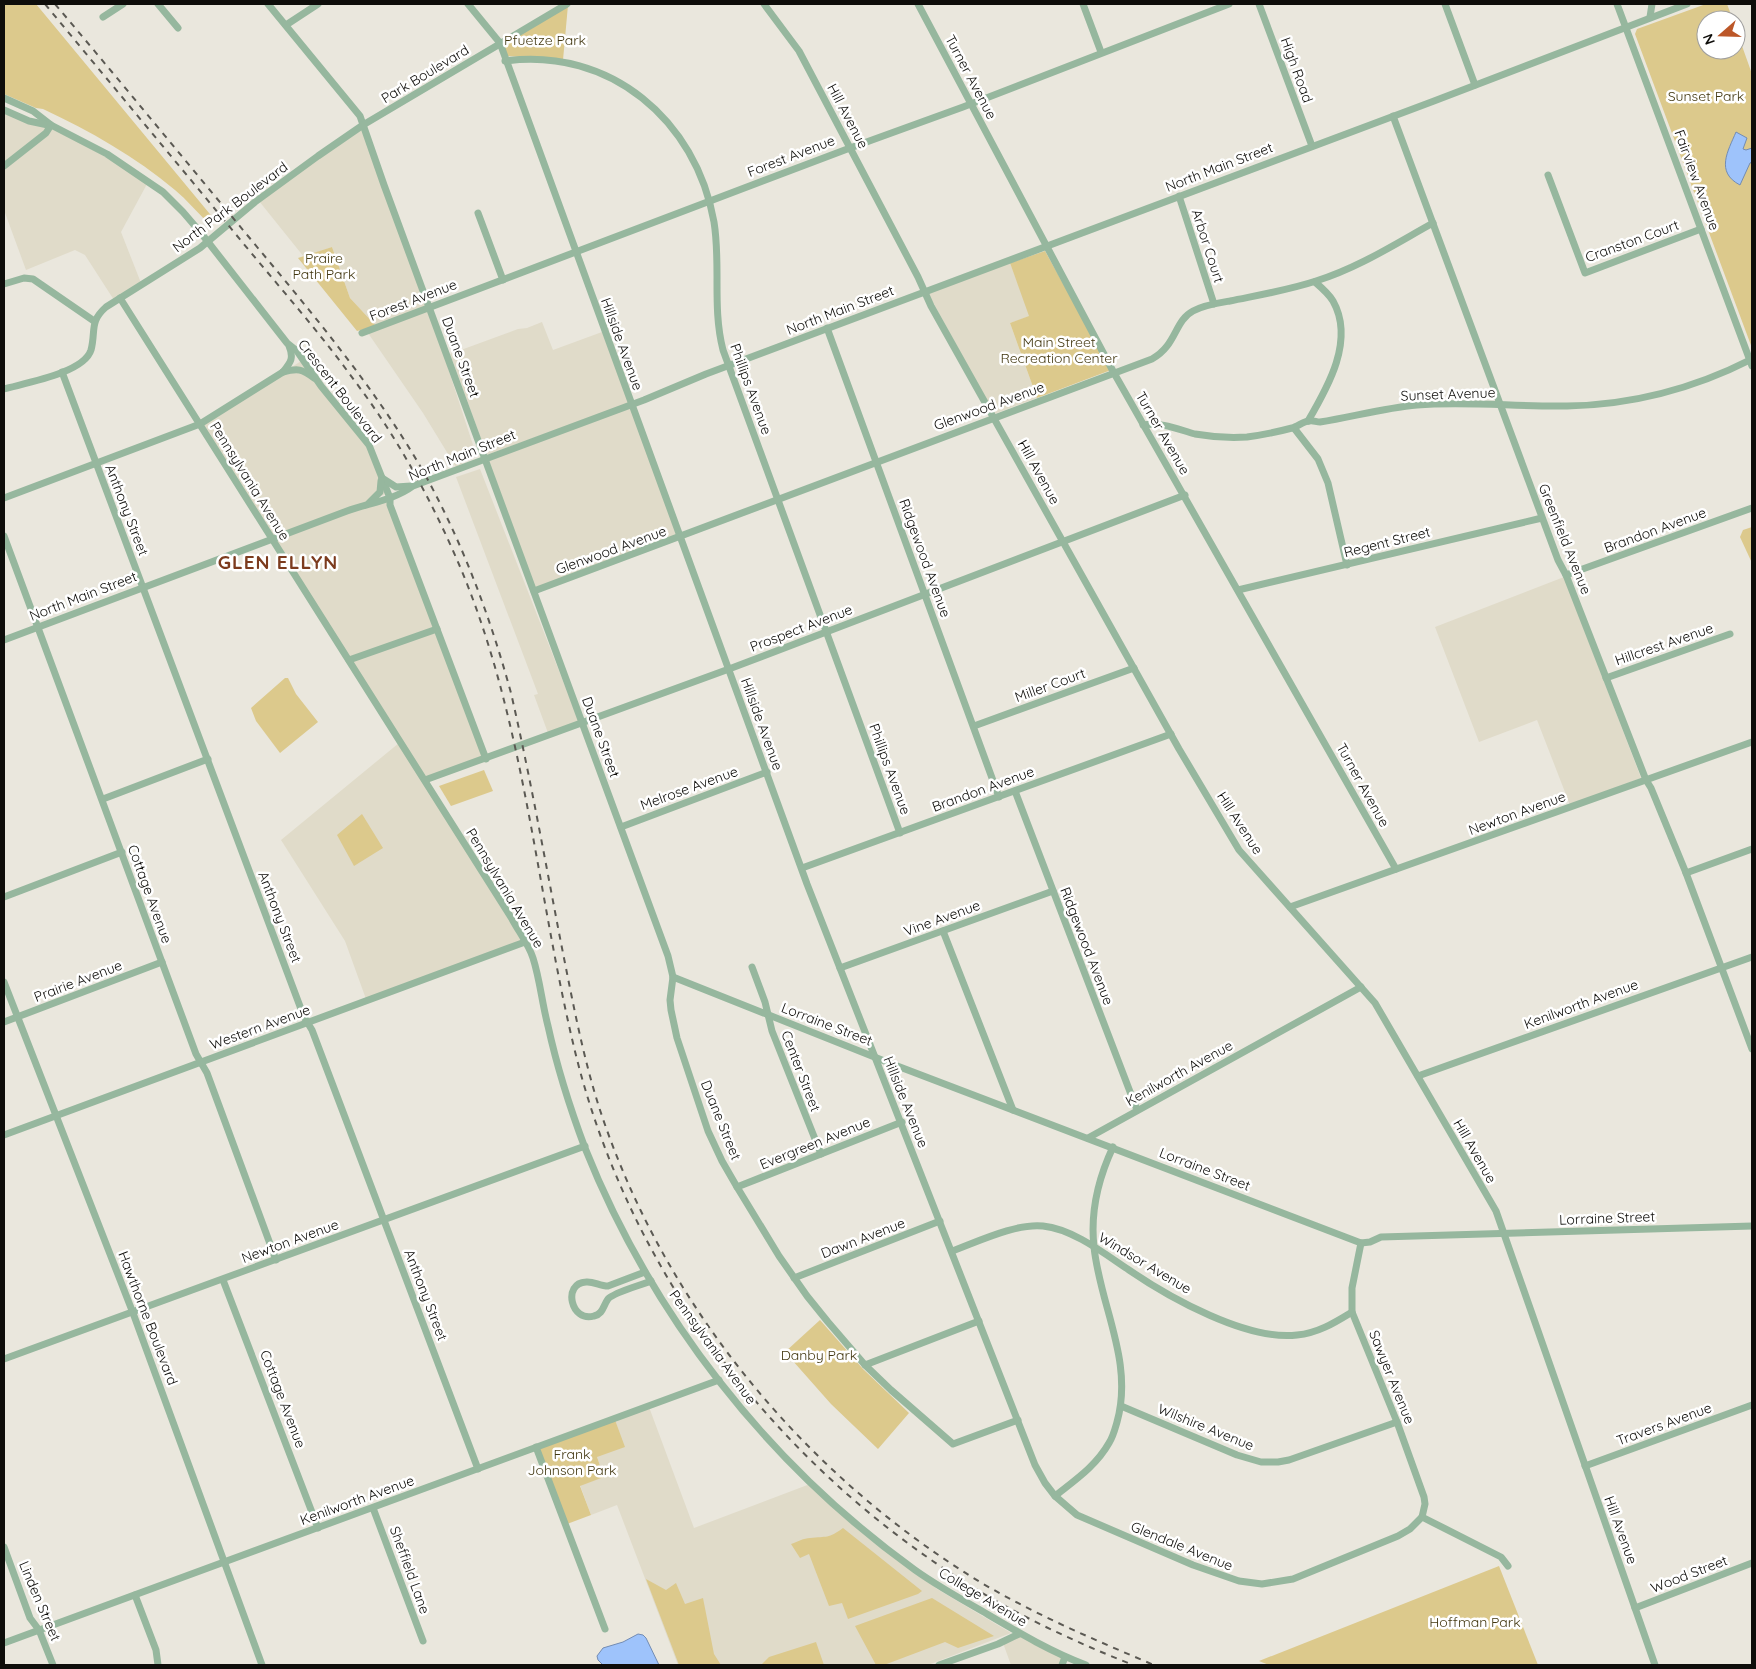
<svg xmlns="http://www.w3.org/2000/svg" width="1756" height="1669" font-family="Quicksand,sans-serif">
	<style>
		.built { fill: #e0dbc9 }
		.green { fill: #dcc98c }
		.water { fill: #9ec3fb; stroke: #738cb3 }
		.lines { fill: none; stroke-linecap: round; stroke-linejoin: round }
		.minor { stroke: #96b79e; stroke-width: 7 }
		.rail { stroke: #5b5953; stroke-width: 2; stroke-dasharray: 6 6; stroke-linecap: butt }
		.labels { text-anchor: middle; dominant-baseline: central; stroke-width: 5; stroke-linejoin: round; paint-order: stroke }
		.park-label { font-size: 14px; fill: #423710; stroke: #fff }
		.street-label { font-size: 14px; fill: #0e0d0a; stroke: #fff }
		.district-label { font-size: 19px; font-weight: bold; letter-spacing: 1px; fill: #7c3b1e; stroke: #fff }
	</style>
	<rect width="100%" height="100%" fill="#eae7dd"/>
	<!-- built -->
	<g class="built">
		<path d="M4 113 52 128 104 156 147 184 121 232 141 283 114 300 85 255 75 250 26 270 4 210Z"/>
		<path d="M362 128 428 306 376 326 350 298 332 247 304 257 259 201Z"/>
		<path d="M1010 263 1030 316 1010 323 1037 398 994 414 928 293Z"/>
		<path d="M429 310 475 451 469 460 456 467 423 413 368 333Z"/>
		<path d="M542 322 553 350 602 332 629 403 487 455 450 354 518 329 527 328Z"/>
		<path d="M301 361 368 446 386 494 274 537 203 425Z"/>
		<path d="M630 406 678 536 535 589 487 459Z"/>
		<path d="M480 469 579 722 548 733 534 695 538 694 456 477Z"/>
		<path d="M386 498 434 627 350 658 275 540Z"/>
		<path d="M1564 577 1641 778 1570 805 1537 720 1479 742 1435 627Z"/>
		<path d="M435 631 483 757 425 777 352 661Z"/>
		<path d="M399 743 522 941 366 999 345 941 281 840Z"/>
		<path d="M649 1407 694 1528 810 1484 937 1589 1011 1633 928 1665H678L617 1505 591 1515 580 1485 604 1477 597 1457 615 1420Z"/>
		<path d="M1019 1636 1063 1657 1061 1665H1011L1003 1643Z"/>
	</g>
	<!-- green -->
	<g class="green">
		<path d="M4 4H36L214 219 208 223C197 212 187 200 175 190 136 157 90 131 43 109L36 108 4 94Z"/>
		<path d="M1706 4H1727L1733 20H1706V50H1736V29L1752 74V348L1635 34 1637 29Z"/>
		<path d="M568 5 563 60 507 56 503 43Z"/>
		<path d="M332 247 350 298 376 326 357 331 298 258Z"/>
		<path d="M1045 251 1111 370 1037 398 1010 323 1029 316 1010 263Z"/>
		<path d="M1752 527V563L1740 537 1743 530Z"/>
		<path d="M285 678H288L296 694 318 722 280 753 256 721 251 708Z"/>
		<path d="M484 770 493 791 451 806 439 786Z"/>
		<path d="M362 814 383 848 354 866 337 835Z"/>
		<path d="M820 1320 863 1369 909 1413 878 1449 831 1404 785 1352Z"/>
		<path d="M615 1420 625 1447 597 1457 604 1477 580 1486 591 1515 567 1524 539 1448Z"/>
		<path d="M843 1528 922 1591 918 1594 848 1619 842 1603 829 1606 809 1554 800 1558 791 1544C797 1542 804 1538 810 1538 827 1536 828 1539 843 1528Z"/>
		<path d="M1499 1566 1538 1665H1269L1259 1661Z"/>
		<path d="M646 1579 666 1590 676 1583 685 1604 703 1598 714 1654 721 1665H679Z"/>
		<path d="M932 1598 994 1636 958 1648 945 1642 884 1665H876L855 1626Z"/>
		<path d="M816 1642 824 1665H761L769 1657Z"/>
	</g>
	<!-- water -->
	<g class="water">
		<path d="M1736 132 1747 138 1743 149 1746 150 1752 148V162L1750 163 1740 185C1715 172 1728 151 1736 132Z"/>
		<path d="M638 1634 643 1635 646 1638 659 1665H603L598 1660 597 1656 603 1648 623 1642Z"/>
	</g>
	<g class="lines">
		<!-- minor -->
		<g class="minor">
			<path d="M158 4 178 28"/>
			<path d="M268 4 360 116 384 185 668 956 673 977 670 1000 671 1010 677 1038 708 1131 722 1161 737 1187 779 1256 807 1296 828 1322 865 1365 891 1390 953 1444 1018 1420"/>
			<path d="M468 4 500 43 807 884 1035 1465 1045 1483 1055 1496 1077 1515 1193 1565 1239 1581 1262 1584 1293 1579 1398 1536 1410 1529 1422 1517 1501 1557 1508 1566"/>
			<path d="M764 4 799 51 918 277 931 306 1179 749 1239 850 1375 1003 1496 1211 1655 1665"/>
			<path d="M918 4 1114 373 1396 869"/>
			<path d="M1083 4 1101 52"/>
			<path d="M1259 4 1312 146"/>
			<path d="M1445 4 1475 85"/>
			<path d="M1617 4 1752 366"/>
			<path d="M103 17 123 4"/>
			<path d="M1650 17 1652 4"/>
			<path d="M286 25 318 4"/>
			<path d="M505 61C610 47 696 120 714 222 721 265 712 307 723 350L900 833"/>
			<path d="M4 98 33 111 51 125 107 154 163 192 183 212 201 233 287 343 297 351 321 386 369 445 390 498V505L486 759"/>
			<path d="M4 110 29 121 48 125"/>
			<path d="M1393 116 1558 560 1566 575 1646 780 1651 788 1686 873 1752 1049"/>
			<path d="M4 166 46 133 51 125"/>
			<path d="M1548 175 1585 273 1701 229"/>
			<path d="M1179 196 1214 304"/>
			<path d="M478 213 503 280"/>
			<path d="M4 284 24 278 33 279 94 321"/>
			<path d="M120 298 512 919C519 932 529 945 533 958 540 980 542 1003 548 1026 557 1067 570 1108 585 1148 652 1316 768 1464 915 1570 936 1585 959 1598 982 1611 1016 1631 1049 1651 1086 1665"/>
			<path d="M827 328 999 797"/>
			<path d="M362 333 850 148 963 107 1229 4"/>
			<path d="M62 372 304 1017 312 1030 478 1469"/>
			<path d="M283 372C298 368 302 369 314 378"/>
			<path d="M4 389C25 383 84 373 91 350 96 331 89 322 106 307L200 248 255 202 318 156 363 125 567 4"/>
			<path d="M1308 421C1328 387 1355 340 1333 301 1329 294 1322 288 1315 282"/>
			<path d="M1143 425C1162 422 1177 429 1195 434 1212 437 1230 438 1247 437 1262 435 1277 432 1292 428 1297 427 1304 421 1309 421 1313 420 1316 422 1320 422 1352 417 1384 408 1417 405 1467 401 1517 407 1567 406 1632 405 1695 388 1752 359"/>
			<path d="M1294 428 1318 459 1328 483 1347 565"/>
			<path d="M382 478 396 487 411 486"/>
			<path d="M4 498 200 424 283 372C291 362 294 358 289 346"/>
			<path d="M369 503 380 492 381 481"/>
			<path d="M4 536 196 1054 207 1073 276 1260"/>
			<path d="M1566 575 1752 508"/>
			<path d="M1238 590 1542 518"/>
			<path d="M534 591 1152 359C1177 345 1174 321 1193 311 1204 305 1218 303 1230 301 1259 295 1289 290 1316 281 1358 268 1395 244 1433 223"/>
			<path d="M4 640 347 511C369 503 394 500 413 486L644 400 706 374 1434 101 1687 4"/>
			<path d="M349 660 437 629"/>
			<path d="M1606 678 1730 634"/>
			<path d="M974 726 1134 668"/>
			<path d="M425 780 729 669 1185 495"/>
			<path d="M1015 791 1137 1110"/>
			<path d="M103 799 208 759"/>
			<path d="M621 827 767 772"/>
			<path d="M802 868 1171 734"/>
			<path d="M1686 873 1752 849"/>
			<path d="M4 897 122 852"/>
			<path d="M1290 907 1752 742"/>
			<path d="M943 931 1013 1110"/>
			<path d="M752 967 765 1002 772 1031 821 1154"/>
			<path d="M840 968 1053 891"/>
			<path d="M673 977 892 1064 1361 1243 1370 1242 1381 1237 1752 1226"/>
			<path d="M4 982 133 1313 262 1665"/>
			<path d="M4 1022 162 962"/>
			<path d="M1418 1076 1752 957"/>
			<path d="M4 1135 525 942"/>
			<path d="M1088 1138 1361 987"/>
			<path d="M737 1187 902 1122"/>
			<path d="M1361 1243 1352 1288V1312L1397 1422 1424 1497 1425 1504 1422 1517"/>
			<path d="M952 1251C977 1242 1016 1223 1043 1226 1073 1229 1105 1254 1129 1270 1170 1298 1247 1341 1297 1335 1318 1333 1334 1323 1352 1312"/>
			<path d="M645 1272 608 1286C600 1286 593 1281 586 1282 562 1283 571 1323 594 1316 603 1314 603 1306 608 1299 614 1292 642 1285 651 1281"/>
			<path d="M794 1278 940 1221"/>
			<path d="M223 1280 318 1528"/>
			<path d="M4 1359 585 1146"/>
			<path d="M865 1365 979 1321"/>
			<path d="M1121 1406 1237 1455 1261 1462H1278L1289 1460 1397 1422"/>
			<path d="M536 1447 605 1629"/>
			<path d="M1585 1466 1752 1405"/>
			<path d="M1055 1496C1075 1480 1096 1466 1109 1443 1113 1437 1115 1429 1117 1422 1134 1361 1100 1306 1094 1247 1090 1211 1098 1179 1113 1147"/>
			<path d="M373 1508 423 1641"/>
			<path d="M4 1547 30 1618 39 1630 53 1665"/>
			<path d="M135 1595 156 1650 158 1665"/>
			<path d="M1635 1608 1752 1563"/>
			<path d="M4 1643 719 1380"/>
			<path d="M939 1665 998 1644 1019 1634"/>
			<path d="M1062 1665 1065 1657"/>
		</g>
		<!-- rail -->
		<g class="rail">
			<path d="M45 4C111 84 177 163 243 243 281 289 320 333 354 380 398 438 433 503 461 569 524 720 536 886 573 1043 626 1271 776 1466 974 1588 1025 1619 1078 1643 1133 1665"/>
			<path d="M55 4C120 81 184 159 248 236 311 312 374 386 423 471 462 541 490 616 511 693 530 776 545 860 561 943 572 998 582 1053 599 1107 663 1304 803 1474 980 1582 1036 1615 1095 1640 1154 1665"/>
		</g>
	</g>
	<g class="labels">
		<!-- park labels -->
		<g class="park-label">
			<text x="545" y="40">Pfuetze Park</text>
			<text x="1706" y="96">Sunset Park</text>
			<text x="324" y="258">Praire<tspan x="324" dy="16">Path Park</tspan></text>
			<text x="1059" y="342">Main Street<tspan x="1059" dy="16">Recreation Center</tspan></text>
			<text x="819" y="1355">Danby Park</text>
			<text x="572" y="1454">Frank<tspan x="572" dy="16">Johnson Park</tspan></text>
			<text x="1475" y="1622">Hoffman Park</text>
		</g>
		<!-- street labels -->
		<g class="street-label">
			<text transform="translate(1297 70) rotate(70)">High Road</text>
			<text transform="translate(425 74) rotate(-31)">Park Boulevard</text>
			<text transform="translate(971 77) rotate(62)">Turner Avenue</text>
			<text transform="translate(848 116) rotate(62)">Hill Avenue</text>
			<text transform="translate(791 156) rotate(-21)">Forest Avenue</text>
			<text transform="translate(1219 167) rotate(-21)">North Main Street</text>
			<text transform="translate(1697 180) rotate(70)">Fairview Avenue</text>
			<text transform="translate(230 207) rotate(-37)">North Park Boulevard</text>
			<text transform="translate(1632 241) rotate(-20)">Cranston Court</text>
			<text transform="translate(1208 246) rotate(72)">Arbor Court</text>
			<text transform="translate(413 300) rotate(-21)">Forest Avenue</text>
			<text transform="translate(840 310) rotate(-21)">North Main Street</text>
			<text transform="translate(622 344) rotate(70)">Hillside Avenue</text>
			<text transform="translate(461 357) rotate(70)">Duane Street</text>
			<text transform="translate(751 389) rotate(70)">Phillips Avenue</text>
			<text transform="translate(340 391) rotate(52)">Crescent Boulevard</text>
			<text transform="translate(1448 394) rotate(-2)">Sunset Avenue</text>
			<text transform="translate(989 406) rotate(-20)">Glenwood Avenue</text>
			<text transform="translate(1163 433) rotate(60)">Turner Avenue</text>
			<text transform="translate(462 455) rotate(-22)">North Main Street</text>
			<text transform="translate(1039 472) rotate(61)">Hill Avenue</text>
			<text transform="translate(250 481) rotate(58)">Pennsylvania Avenue</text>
			<text transform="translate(127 510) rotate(69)">Anthony Street</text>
			<text transform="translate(1655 530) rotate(-20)">Brandon Avenue</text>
			<text transform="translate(1565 539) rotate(68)">Greenfield Avenue</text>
			<text transform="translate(1387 542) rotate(-14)">Regent Street</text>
			<text transform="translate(611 550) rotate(-20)">Glenwood Avenue</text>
			<text transform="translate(925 558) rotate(70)">Ridgewood Avenue</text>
			<text transform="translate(83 596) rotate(-21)">North Main Street</text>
			<text transform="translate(801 628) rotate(-21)">Prospect Avenue</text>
			<text transform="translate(1664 644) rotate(-19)">Hillcrest Avenue</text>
			<text transform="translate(1050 685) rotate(-20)">Miller Court</text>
			<text transform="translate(762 724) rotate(70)">Hillside Avenue</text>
			<text transform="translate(601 737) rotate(70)">Duane Street</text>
			<text transform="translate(890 769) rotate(70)">Phillips Avenue</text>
			<text transform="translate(1363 785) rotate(61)">Turner Avenue</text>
			<text transform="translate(689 788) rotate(-20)">Melrose Avenue</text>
			<text transform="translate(983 789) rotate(-20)">Brandon Avenue</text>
			<text transform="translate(1517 813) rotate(-20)">Newton Avenue</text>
			<text transform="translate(1240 823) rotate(57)">Hill Avenue</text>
			<text transform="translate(505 888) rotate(59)">Pennsylvania Avenue</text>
			<text transform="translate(150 894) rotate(70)">Cottage Avenue</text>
			<text transform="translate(280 917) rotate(69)">Anthony Street</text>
			<text transform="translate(942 918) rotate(-20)">Vine Avenue</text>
			<text transform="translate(1087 946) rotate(69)">Ridgewood Avenue</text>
			<text transform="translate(78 981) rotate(-21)">Prairie Avenue</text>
			<text transform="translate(1581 1004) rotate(-20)">Kenilworth Avenue</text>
			<text transform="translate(827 1024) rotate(21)">Lorraine Street</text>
			<text transform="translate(260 1027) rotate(-20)">Western Avenue</text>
			<text transform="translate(801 1071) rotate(69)">Center Street</text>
			<text transform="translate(1179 1073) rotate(-29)">Kenilworth Avenue</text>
			<text transform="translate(906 1102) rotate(68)">Hillside Avenue</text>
			<text transform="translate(721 1120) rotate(68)">Duane Street</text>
			<text transform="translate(815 1143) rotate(-22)">Evergreen Avenue</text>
			<text transform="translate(1475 1151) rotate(60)">Hill Avenue</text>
			<text transform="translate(1205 1169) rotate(21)">Lorraine Street</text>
			<text transform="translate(1607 1218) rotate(-2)">Lorraine Street</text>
			<text transform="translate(863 1238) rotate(-21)">Dawn Avenue</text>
			<text transform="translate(290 1241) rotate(-20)">Newton Avenue</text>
			<text transform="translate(1145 1263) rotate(31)">Windsor Avenue</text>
			<text transform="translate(426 1295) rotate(69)">Anthony Street</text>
			<text transform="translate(148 1318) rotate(69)">Hawthorne Boulevard</text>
			<text transform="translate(713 1347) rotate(54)">Pennsylvania Avenue</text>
			<text transform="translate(1392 1377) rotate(68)">Sawyer Avenue</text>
			<text transform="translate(283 1399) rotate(69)">Cottage Avenue</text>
			<text transform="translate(1664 1424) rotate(-20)">Travers Avenue</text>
			<text transform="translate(1206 1427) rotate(22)">Wilshire Avenue</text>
			<text transform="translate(357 1500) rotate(-20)">Kenilworth Avenue</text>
			<text transform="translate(1621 1530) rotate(70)">Hill Avenue</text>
			<text transform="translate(1182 1546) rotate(22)">Glendale Avenue</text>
			<text transform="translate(410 1570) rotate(70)">Sheffield Lane</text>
			<text transform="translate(1689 1574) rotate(-21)">Wood Street</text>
			<text transform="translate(983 1597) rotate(31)">College Avenue</text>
			<text transform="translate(40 1601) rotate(67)">Linden Street</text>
		</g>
		<!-- district labels -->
		<g class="district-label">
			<text x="278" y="562">GLEN ELLYN</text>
		</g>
	</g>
	<!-- border -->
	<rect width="1756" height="1669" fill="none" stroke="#0e0d0a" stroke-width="10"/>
	<!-- north arrow -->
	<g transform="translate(1721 35) rotate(250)"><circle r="24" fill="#ffffff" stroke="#9f9e9d"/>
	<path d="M0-4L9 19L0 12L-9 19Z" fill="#bc5728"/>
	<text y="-8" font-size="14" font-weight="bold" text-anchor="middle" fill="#0e0d0a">N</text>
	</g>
</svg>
